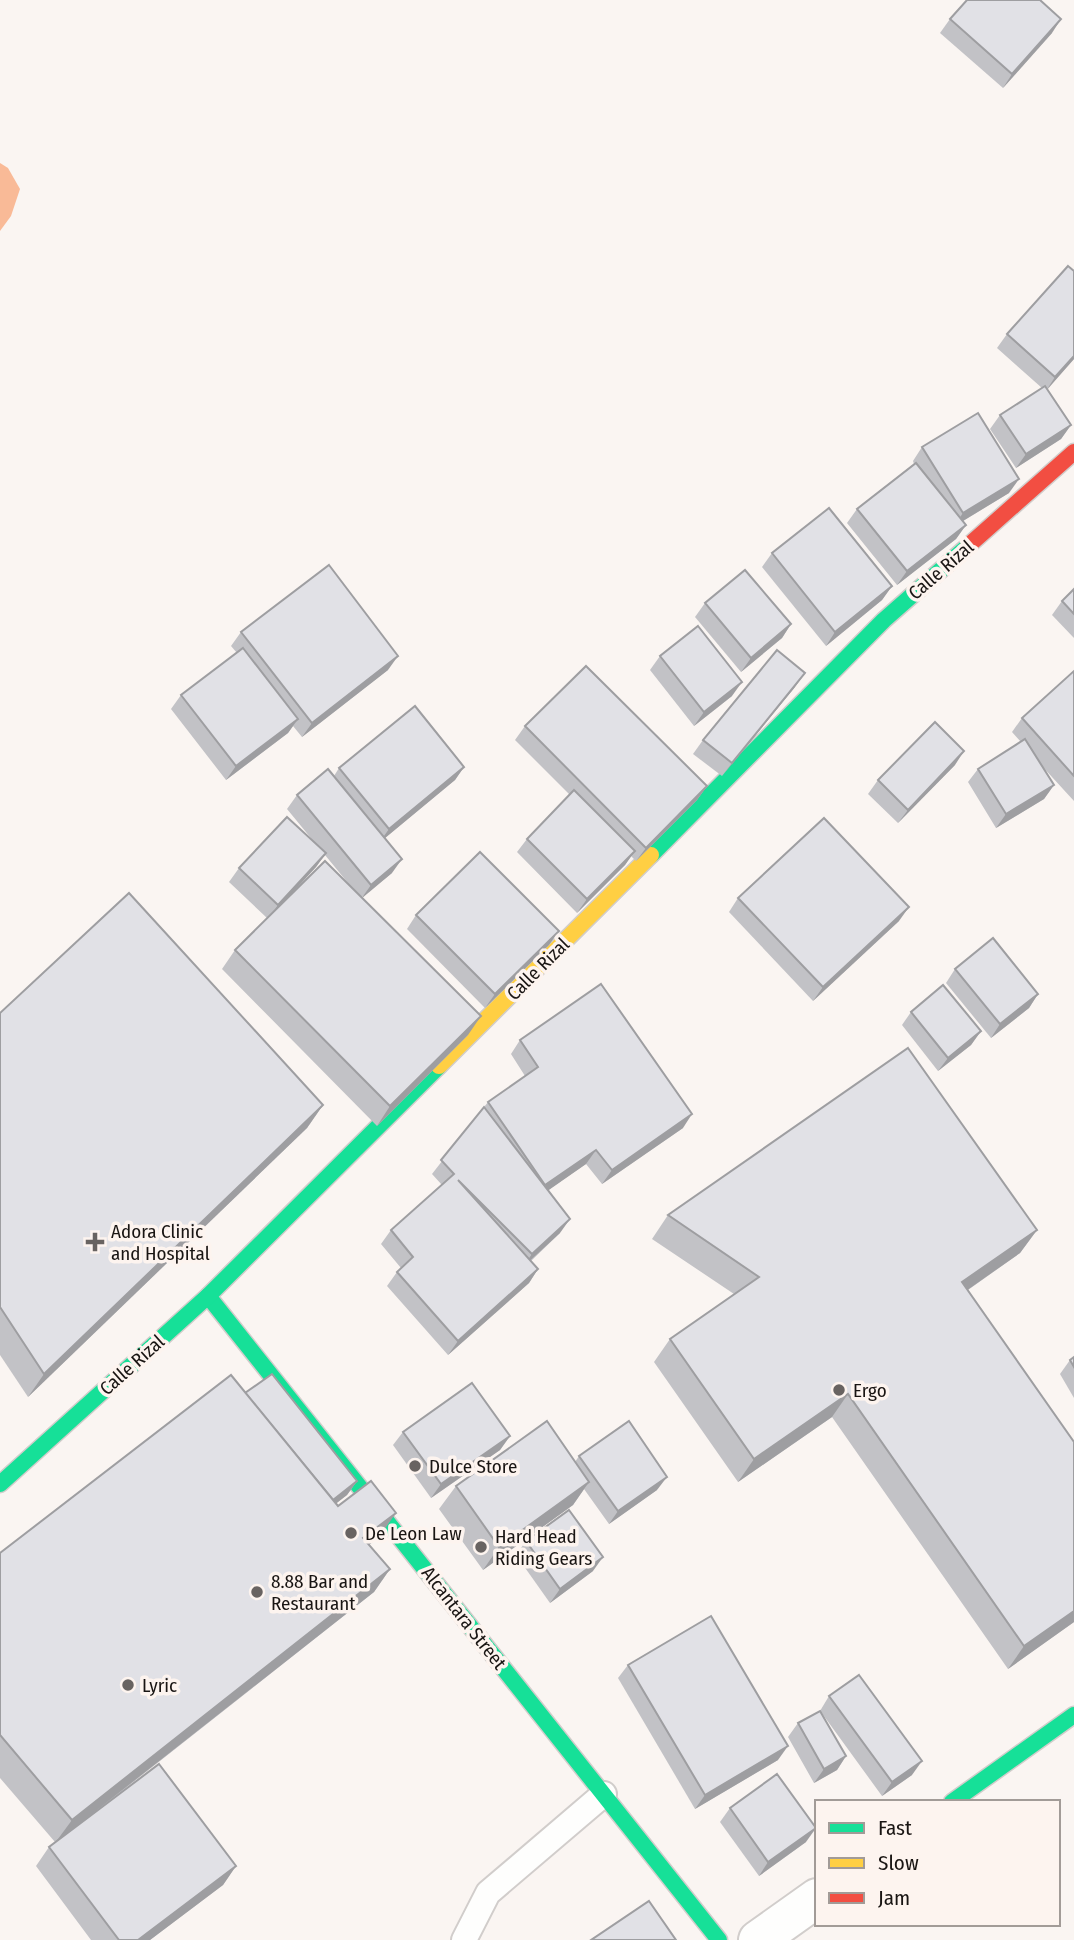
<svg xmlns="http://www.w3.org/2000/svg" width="1074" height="1940" font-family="'Fira Sans Condensed',sans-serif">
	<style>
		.water { fill: #f9ba97 }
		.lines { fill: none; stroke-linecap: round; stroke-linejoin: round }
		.lane-casing { stroke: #d1cdcb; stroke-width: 28 }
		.street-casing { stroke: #d1cdcb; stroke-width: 42 }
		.fast-casing { stroke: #d1cdcb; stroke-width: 19 }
		.slow-casing { stroke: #d1cdcb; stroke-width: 19 }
		.jam-casing { stroke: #d1cdcb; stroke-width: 19 }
		.lane { stroke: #fefefd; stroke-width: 24 }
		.street { stroke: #fefefd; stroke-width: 38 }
		.fast { stroke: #16e098; stroke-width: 16 }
		.slow { stroke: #ffcf43; stroke-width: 16 }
		.jam { stroke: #f24e42; stroke-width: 16 }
		.wall { fill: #c2c2c6; fill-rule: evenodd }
		.shaded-wall { fill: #9e9ea1 }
		.building { fill: #e1e1e6; stroke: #9e9ea1; stroke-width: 2 }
		.poi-dot { fill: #686361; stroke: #fdf4ef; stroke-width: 2.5 }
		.labels { text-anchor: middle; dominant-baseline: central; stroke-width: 7; stroke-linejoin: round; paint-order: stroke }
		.street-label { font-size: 19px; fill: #191513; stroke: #fdf4ef }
		.poi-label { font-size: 19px; fill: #191513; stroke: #fdf4ef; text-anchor: start }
	</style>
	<rect width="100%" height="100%" fill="#faf5f2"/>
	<!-- water -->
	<path class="water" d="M0 163 8 168 20 189 11 216 0 231Z"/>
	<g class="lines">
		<!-- lane casing -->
		<g class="lane-casing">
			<path id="lane" d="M464 1940 488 1893 604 1794"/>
		</g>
		<!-- street casing -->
		<g class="street-casing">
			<path id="street" d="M758 1940 817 1898"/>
		</g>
		<!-- fast casing -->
		<g class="fast-casing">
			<g id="fast">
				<path d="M651 855 884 620 968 546"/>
				<path d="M208 1296 719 1940"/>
				<path d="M0 1484 208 1296 439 1066"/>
				<path d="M952 1802 1074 1715"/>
			</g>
		</g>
		<!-- slow casing -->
		<g class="slow-casing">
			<path id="slow" d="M439 1066 651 855"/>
		</g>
		<!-- jam casing -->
		<g class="jam-casing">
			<path id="jam" d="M968 546 1074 452"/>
		</g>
		<!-- lane -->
		<use href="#lane" class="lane"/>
		<!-- street -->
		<use href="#street" class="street"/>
		<!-- fast -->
		<use href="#fast" class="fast"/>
		<!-- slow -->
		<use href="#slow" class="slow"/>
		<!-- jam -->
		<use href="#jam" class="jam"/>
	</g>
	<!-- wall -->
	<g class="wall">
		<path d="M950 19 1052 33 1003 88 940 33Z"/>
		<path d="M1007 334 1074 359 1047 389 1071 425 1061 439 1016 468 990 429 1000 415 1042 388 997 348Z"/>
		<path d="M922 447 1009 493 963 521 966 525 956 539 897 585 847 523 857 509 914 464 913 461Z"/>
		<path d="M772 553 892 586 882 600 826 646 762 567Z"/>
		<path d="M1074 589V638L1052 615 1062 601Z"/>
		<path d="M705 603 791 624 782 638 741 672 695 617Z"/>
		<path d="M241 632 388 670 302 737 293 726 288 733 226 780 171 709 181 695 237 653 231 646Z"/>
		<path d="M660 656 732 696 694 726 650 670Z"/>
		<path d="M1074 671V801L1041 765 1054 785 1044 799 996 828 968 782 978 769 1021 742 1012 732 1022 718Z"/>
		<path d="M795 687 722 776 693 754 703 740Z"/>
		<path d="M525 726 707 786 697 800 636 861 631 856 625 865 577 913 517 852 527 839 570 795 515 740Z"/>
		<path d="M955 765 898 823 868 794 878 780Z"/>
		<path d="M464 767 455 780 385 838 392 873 362 897 468 1035 377 1126 222 969 235 950 267 918 229 882 239 868 315 843 287 809 297 795 334 776 339 768ZM325 855 348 883 283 903 316 867Z"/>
		<path d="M738 898 899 921 813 1001 729 912Z"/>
		<path d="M416 915 549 945 485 1008 407 929Z"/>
		<path d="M955 969 1038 994 1029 1008 991 1038 946 983Z"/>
		<path d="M911 1012 981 1031 971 1045 938 1071 902 1025Z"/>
		<path d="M0 1013 323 1105 307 1128 28 1397 0 1355Z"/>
		<path d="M520 1040 683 1128 602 1184 586 1164 548 1190 560 1233 531 1261 538 1269 529 1283 448 1355 387 1286 397 1272 401 1268 381 1244 391 1230 442 1185 432 1174 488 1102 525 1076 511 1054Z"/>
		<path d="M668 1215 1037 1230 1020 1253 968 1290 1074 1622 1008 1669 832 1417 738 1482 654 1362 670 1339 734 1294 652 1239Z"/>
		<path d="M1074 1357V1398L1060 1374 1070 1360Z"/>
		<path d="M245 1393 357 1481 347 1495 336 1503 379 1537 369 1545 390 1569 374 1592 89 1817 236 1866 223 1885 150 1940H91L36 1866 49 1847 55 1842 0 1778V1553Z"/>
		<path d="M403 1432 510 1436 500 1450 431 1498 393 1445Z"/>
		<path d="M579 1456 657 1490 609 1524 584 1489 573 1505 483 1570 439 1509 456 1486 575 1462Z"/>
		<path d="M526 1541 593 1571 550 1603 516 1555Z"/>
		<path d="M628 1665 778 1760 695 1809 618 1678Z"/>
		<path d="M829 1696 912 1775 882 1796 821 1712 846 1756 837 1770 814 1783 788 1737 798 1723 820 1711Z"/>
		<path d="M730 1808 806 1842 759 1876 720 1822Z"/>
	</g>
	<!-- shaded-wall -->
	<g class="shaded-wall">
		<path d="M1061 19 1052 33 1003 88 1012 74Z"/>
		<path d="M1074 356V359L1046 391 1055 377Z"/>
		<path d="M1071 425 1061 439 1016 468 1026 454Z"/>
		<path d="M1019 479 1009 493 953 527 963 513Z"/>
		<path d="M966 525 956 539 897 585 907 571Z"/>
		<path d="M892 586 882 600 826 646 835 632Z"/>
		<path d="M791 624 782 638 741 672 751 658Z"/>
		<path d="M398 656 388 670 302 737 312 723Z"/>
		<path d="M805 673 795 687 722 776 732 763Z"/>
		<path d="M742 682 732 696 694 726 704 712Z"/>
		<path d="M298 719 288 733 226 780 236 766Z"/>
		<path d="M964 751 955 765 898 823 908 810Z"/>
		<path d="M464 767 455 780 379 843 389 829Z"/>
		<path d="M1054 785 1044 799 996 828 1006 814Z"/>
		<path d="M707 786 697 800 636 861 646 848Z"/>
		<path d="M635 851 625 865 577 913 587 899Z"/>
		<path d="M326 853 316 867 268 919 278 905Z"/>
		<path d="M402 859 392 873 361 899 371 885Z"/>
		<path d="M909 907 899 921 813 1001 823 987Z"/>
		<path d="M559 931 549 945 485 1008 495 994Z"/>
		<path d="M1038 994 1029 1008 991 1038 1000 1024Z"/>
		<path d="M481 1016 468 1035 377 1126 390 1106Z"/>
		<path d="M981 1031 971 1045 938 1071 948 1058Z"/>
		<path d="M323 1105 307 1128 28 1397 44 1374Z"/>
		<path d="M692 1114 683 1128 602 1184 612 1170Z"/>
		<path d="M596 1150 586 1164 536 1199 545 1185Z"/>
		<path d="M570 1219 560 1233 522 1268 532 1254Z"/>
		<path d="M1037 1230 1020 1253 946 1305 962 1282Z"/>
		<path d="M538 1269 529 1283 448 1355 458 1341Z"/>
		<path d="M848 1394 832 1417 738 1482 754 1459Z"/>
		<path d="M510 1436 500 1450 431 1498 441 1484Z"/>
		<path d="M667 1477 657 1490 609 1524 618 1511Z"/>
		<path d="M357 1481 347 1495 314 1521 324 1507Z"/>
		<path d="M589 1482 573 1505 483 1570 499 1547Z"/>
		<path d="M396 1513 379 1537 347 1561 363 1538Z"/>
		<path d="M603 1557 593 1571 550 1603 560 1589Z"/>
		<path d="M390 1569 374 1592 55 1843 72 1820Z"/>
		<path d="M1074 1611V1622L1008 1669 1024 1646Z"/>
		<path d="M788 1746 778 1760 695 1809 705 1795Z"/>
		<path d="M846 1756 837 1770 814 1783 824 1769Z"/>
		<path d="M922 1761 912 1775 882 1796 892 1782Z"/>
		<path d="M816 1828 806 1842 759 1876 768 1862Z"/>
		<path d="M236 1866 223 1885 150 1940H138Z"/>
	</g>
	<!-- building -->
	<g class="building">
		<path d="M967 0H1040L1061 19 1012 74 950 19Z"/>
		<path d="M1068 266 1074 271V356L1055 377 1007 334Z"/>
		<path d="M1045 386 1071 425 1026 454 1000 415Z"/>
		<path d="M978 413 1019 479 963 513 922 447Z"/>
		<path d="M916 463 966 525 907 571 857 509Z"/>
		<path d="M829 508 892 586 835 632 772 553Z"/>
		<path d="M329 565 398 656 312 723 241 632Z"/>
		<path d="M745 570 791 624 751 658 705 603Z"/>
		<path d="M1074 589V614L1062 601Z"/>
		<path d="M698 626 742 682 704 712 660 656Z"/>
		<path d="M243 648 298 719 236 766 181 695Z"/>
		<path d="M777 650 805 673 732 763 703 740Z"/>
		<path d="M586 666 707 786 646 848 525 726Z"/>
		<path d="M1074 671V776L1022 718Z"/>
		<path d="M415 706 464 767 389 829 339 768Z"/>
		<path d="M935 722 964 751 908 810 878 780Z"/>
		<path d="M1025 739 1054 785 1006 814 978 769Z"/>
		<path d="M328 769 402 859 371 885 297 795Z"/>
		<path d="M574 790 635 851 587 899 527 839Z"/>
		<path d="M287 817 326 853 278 905 239 868Z"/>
		<path d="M824 818 909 907 823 987 738 898Z"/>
		<path d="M480 852 559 931 495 994 416 915Z"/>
		<path d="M325 861 481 1016 390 1106 235 950Z"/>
		<path d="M129 893 323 1105 44 1374 0 1307V1013Z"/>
		<path d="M993 938 1038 994 1000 1024 955 969Z"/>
		<path d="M601 984 692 1114 612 1170 596 1150 545 1185 488 1102 538 1067 520 1040Z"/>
		<path d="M943 985 981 1031 948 1058 911 1012Z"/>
		<path d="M908 1048 1037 1230 962 1282 1074 1442V1611L1024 1646 848 1394 754 1459 670 1339 759 1277 668 1215Z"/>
		<path d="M484 1107 570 1219 532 1254 458 1180 538 1269 458 1341 397 1272 413 1257 391 1230 454 1174 441 1160Z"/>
		<path d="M1074 1357V1367L1070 1360Z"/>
		<path d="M272 1374 357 1481 333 1500 245 1393Z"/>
		<path d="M231 1375 338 1506 371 1481 396 1513 363 1538 390 1569 72 1820 0 1735V1553Z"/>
		<path d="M472 1383 510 1436 441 1484 403 1432Z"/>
		<path d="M547 1421 589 1482 499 1547 456 1486Z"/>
		<path d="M629 1421 667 1477 618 1511 579 1456Z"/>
		<path d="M569 1510 603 1557 560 1589 526 1541Z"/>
		<path d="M711 1616 788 1746 705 1795 628 1665Z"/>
		<path d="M859 1675 922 1761 892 1782 829 1696Z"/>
		<path d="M820 1711 846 1756 824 1769 798 1723Z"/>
		<path d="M159 1764 236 1866 138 1940H119L49 1847Z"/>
		<path d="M777 1774 816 1828 768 1862 730 1808Z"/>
		<path d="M649 1901 676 1940H591Z"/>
	</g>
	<!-- markers -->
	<g class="poi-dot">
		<path d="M91.5 1231.5h7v7h7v7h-7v7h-7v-7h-7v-7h7z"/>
		<circle cx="839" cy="1390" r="7"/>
		<circle cx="415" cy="1466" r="7"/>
		<circle cx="351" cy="1533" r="7"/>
		<circle cx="481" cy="1547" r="7"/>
		<circle cx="257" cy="1592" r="7"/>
		<circle cx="128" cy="1685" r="7"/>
	</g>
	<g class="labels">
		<!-- street labels -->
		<g class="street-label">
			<text transform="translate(941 570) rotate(-41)">Calle Rizal</text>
			<text transform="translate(538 969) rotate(-45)">Calle Rizal</text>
			<text transform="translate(132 1365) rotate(-42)">Calle Rizal</text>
			<text transform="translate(464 1618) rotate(52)">Alcantara Street</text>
		</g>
		<!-- poi labels -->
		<g class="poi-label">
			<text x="111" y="1231">Adora Clinic<tspan x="111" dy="22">and Hospital</tspan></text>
			<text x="853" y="1390">Ergo</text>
			<text x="429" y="1466">Dulce Store</text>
			<text x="365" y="1533">De Leon Law</text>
			<text x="495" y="1536">Hard Head<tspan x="495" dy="22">Riding Gears</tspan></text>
			<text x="271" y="1581">8.88 Bar and<tspan x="271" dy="22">Restaurant</tspan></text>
			<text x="142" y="1685">Lyric</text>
		</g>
	</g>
	<!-- legend -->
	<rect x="815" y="1800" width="245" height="126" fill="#fdf4ef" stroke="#a29b97" stroke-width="2"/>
	<rect x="829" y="1823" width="35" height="10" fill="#16e098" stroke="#a29b97" stroke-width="2"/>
	<text x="878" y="1835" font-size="21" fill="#191513">Fast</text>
	<rect x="829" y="1858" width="35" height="10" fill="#ffcf43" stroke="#a29b97" stroke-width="2"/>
	<text x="878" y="1870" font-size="21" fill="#191513">Slow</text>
	<rect x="829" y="1893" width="35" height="10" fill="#f24e42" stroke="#a29b97" stroke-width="2"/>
	<text x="878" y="1905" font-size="21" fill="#191513">Jam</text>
</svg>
